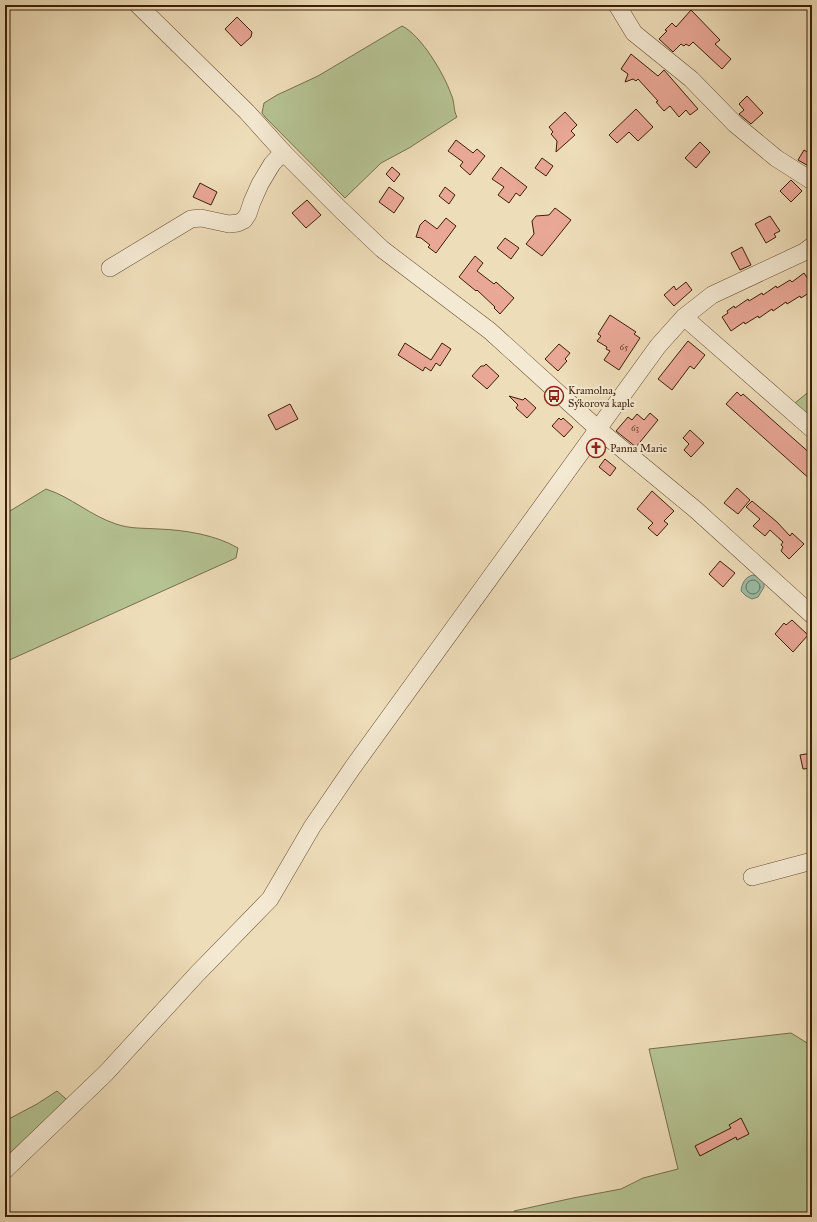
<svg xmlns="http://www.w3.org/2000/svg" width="817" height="1222" font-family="'IM FELL Great Primer',serif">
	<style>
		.green { fill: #b5c292; stroke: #78704c }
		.water { fill: #9bbda9; stroke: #757e68 }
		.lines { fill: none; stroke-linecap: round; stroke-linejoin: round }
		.shore { stroke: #6c6e58; stroke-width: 1 }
		.building { fill: #e9a796; stroke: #3c1f06 }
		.minor-casing { stroke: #684e33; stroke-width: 18 }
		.minor { stroke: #f4e9d2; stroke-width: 17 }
		.labels { text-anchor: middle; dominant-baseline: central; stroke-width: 4; stroke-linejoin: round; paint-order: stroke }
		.number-label { font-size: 9px; fill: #67412a }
		.poi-label { font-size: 11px; fill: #3c1f06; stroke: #f4e9d2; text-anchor: start }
	</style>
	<rect width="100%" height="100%" fill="#eeddb9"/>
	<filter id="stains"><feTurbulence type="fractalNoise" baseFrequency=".005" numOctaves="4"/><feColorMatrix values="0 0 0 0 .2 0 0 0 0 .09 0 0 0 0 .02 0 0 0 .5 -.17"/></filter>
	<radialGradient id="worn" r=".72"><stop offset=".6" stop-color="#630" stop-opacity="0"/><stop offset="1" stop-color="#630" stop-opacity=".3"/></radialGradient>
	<!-- green -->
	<g class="green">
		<path d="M402 26C421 35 444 74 451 94 455 102 453 110 457 117L409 148 381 163 345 198 265 117 262 113 264 103 277 95 318 76Z"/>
		<path d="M812 389V418L809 420 795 403Z"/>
		<path d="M46 489C71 497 91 516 116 524 130 529 145 528 159 529 185 530 216 535 238 548L236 558 5 662V514Z"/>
		<path d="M791 1033 812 1046V1217H515L514 1211 573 1198 621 1189 643 1178 678 1169 649 1049Z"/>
		<path d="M57 1091 74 1106 5 1174V1121L37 1104Z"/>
	</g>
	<!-- water -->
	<path class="water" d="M753 575 759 577 764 582V587L758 597 752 599 746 596 741 591C742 583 745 577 753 575Z"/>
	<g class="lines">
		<!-- shore -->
		<circle class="shore" cx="753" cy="587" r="7"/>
	</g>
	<!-- building -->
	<g class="building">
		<path d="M691 10 720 40 715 44 731 59 722 69 693 42 689 46 686 44 684 46 681 44 673 52 659 39 667 31 665 30 672 23 676 27Z"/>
		<path d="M237 17 252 32 251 37 241 46 225 29Z"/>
		<path d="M631 54 658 76 664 70 698 109 690 115 686 110 679 117 670 106 664 111 656 102 658 101 638 79 636 81 633 79 625 82 628 74 621 69Z"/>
		<path d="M747 96 763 113 751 124 739 114 744 110 739 104Z"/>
		<path d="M636 109 653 127 638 141 629 132 617 143 609 135Z"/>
		<path d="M565 112 577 125 571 131 575 135 556 152 557 141 551 134 553 132 549 127Z"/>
		<path d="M456 140 473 153 477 149 485 156 470 175 460 166 463 162 448 151Z"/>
		<path d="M700 142 710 152 696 168 685 158Z"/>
		<path d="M804 150 812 155V168L798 160Z"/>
		<path d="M542 158 553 166 546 176 535 168Z"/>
		<path d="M392 167 400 174 394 182 386 174Z"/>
		<path d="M501 167 527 187 520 196 516 193 509 203 498 195 504 187 492 179Z"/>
		<path d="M791 180 802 191 791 202 780 191Z"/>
		<path d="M200 183 217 192 211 205 193 197Z"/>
		<path d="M389 187 404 198 394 213 379 202Z"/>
		<path d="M445 187 455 195 449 204 439 196Z"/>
		<path d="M307 200 321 215 306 228 292 213Z"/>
		<path d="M555 208 571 220 542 256 526 244 534 234 532 221 536 216 549 215Z"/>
		<path d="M770 216 780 231 774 234 776 237 766 243 755 224Z"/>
		<path d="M446 218 456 226 436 253 428 247 430 245 421 238 416 237 420 225 425 220 437 229Z"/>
		<path d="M505 238 519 248 511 259 497 248Z"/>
		<path d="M742 247 751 265 740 270 731 253Z"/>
		<path d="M475 256 483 263 477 271 494 284 496 282 514 298 500 314 494 308 495 307 477 290 476 291 459 277Z"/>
		<path d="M804 273 812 285V291L801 298 800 296 787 304 786 302 773 311 772 309 759 318 758 316 745 324 744 322 731 331 722 317 728 313 727 311 734 306 735 308 748 299 749 301 762 293 763 295 776 286 777 288 790 280 792 282Z"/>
		<path d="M686 282 692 290 674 306 664 295 674 286 676 290Z"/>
		<path d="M610 315 636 332 634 334 640 338 619 370 604 360 610 351 606 349 607 347 597 341 601 336 598 334Z"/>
		<path d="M688 341 705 355 694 369 690 366 672 390 658 379Z"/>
		<path d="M405 343 431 360 442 343 451 349 440 366 436 363 431 371 425 367 423 371 398 355Z"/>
		<path d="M559 344 570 353 565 359 567 361 558 371 545 359Z"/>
		<path d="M486 364 499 376 487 389 472 376 481 366H484Z"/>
		<path d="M737 392 741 396 743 394 812 455V481L726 404Z"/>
		<path d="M509 396 523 400 525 398 536 408 527 418 516 408 518 405Z"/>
		<path d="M290 404 298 419 276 430 268 415Z"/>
		<path d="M650 413 658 420 636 447 616 431 628 417 632 420 637 414 644 420Z"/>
		<path d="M559 418 561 420 563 418 573 427 564 437 552 426Z"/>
		<path d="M690 430 704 443 691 457 684 450 689 444 683 438Z"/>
		<path d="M605 459 616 468 610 476 599 467Z"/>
		<path d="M737 488 750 500 738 514 724 503Z"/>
		<path d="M652 491 674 511 664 521 668 524 657 536 648 528 653 523 637 509Z"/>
		<path d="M752 501 777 522 790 536 792 533 804 544 789 559 781 551 783 547 781 545 783 542 770 530 765 536 753 526 760 519 746 507Z"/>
		<path d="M720 561 735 573 723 587 709 574Z"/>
		<path d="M792 620 808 635 793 652 775 634 784 623 786 625Z"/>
		<path d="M812 753V768L803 769 800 755Z"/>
		<path d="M741 1118 749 1134 737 1140 736 1137 700 1156 695 1146 731 1128 729 1125Z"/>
	</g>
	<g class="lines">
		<!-- minor casing -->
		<g class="minor-casing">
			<g id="minor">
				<path d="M138 5 247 112 283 152 341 210 382 249 490 331 598 429 696 510 812 615"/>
				<path d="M617 5 634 33 691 79 735 124 776 158 812 181"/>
				<path d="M110 268 191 219 201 218 229 224 238 223 244 220 248 214 252 202 260 184 272 164 283 152"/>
				<path d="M684 317 812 429"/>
				<path d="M752 877 812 861"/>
				<path d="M5 1170 106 1073 196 975 270 899 312 827 353 767 658 346 684 317 712 295 804 252 812 246"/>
			</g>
		</g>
		<!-- minor -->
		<use href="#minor" class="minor"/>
	</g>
	<!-- icons -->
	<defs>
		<g id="bus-ring" transform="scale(1)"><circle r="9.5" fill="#f4e9d2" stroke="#8f2418" stroke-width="1.5"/><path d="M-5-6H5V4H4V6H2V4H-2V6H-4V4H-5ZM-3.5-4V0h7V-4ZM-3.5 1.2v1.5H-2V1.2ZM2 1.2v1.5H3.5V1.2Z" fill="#8f2418"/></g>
		<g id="church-ring" transform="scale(1)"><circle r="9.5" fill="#f4e9d2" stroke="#8f2418" stroke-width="1.5"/><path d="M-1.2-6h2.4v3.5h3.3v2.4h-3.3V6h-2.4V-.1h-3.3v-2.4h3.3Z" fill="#8f2418"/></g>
	</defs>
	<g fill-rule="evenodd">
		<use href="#bus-ring" x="554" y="396"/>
		<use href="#church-ring" x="596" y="448"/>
	</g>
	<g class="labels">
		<!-- number labels -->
		<g class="number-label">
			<text x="624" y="346">65</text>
			<text x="635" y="427">63</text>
		</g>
		<!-- poi labels -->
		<g class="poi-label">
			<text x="568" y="390">Kramolna,<tspan x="568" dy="13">Sýkorova kaple</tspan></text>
			<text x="610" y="448">Panna Marie</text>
		</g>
	</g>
	<!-- margin -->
	<rect width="817" height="1222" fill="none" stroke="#eeddb9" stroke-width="20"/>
	<rect x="6" y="6" width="805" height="1210" fill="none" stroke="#3c1f06" stroke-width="2"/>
	<rect x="10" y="10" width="797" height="1202" fill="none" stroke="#3c1f06"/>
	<rect width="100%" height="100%" filter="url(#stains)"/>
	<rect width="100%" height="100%" fill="url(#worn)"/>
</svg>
